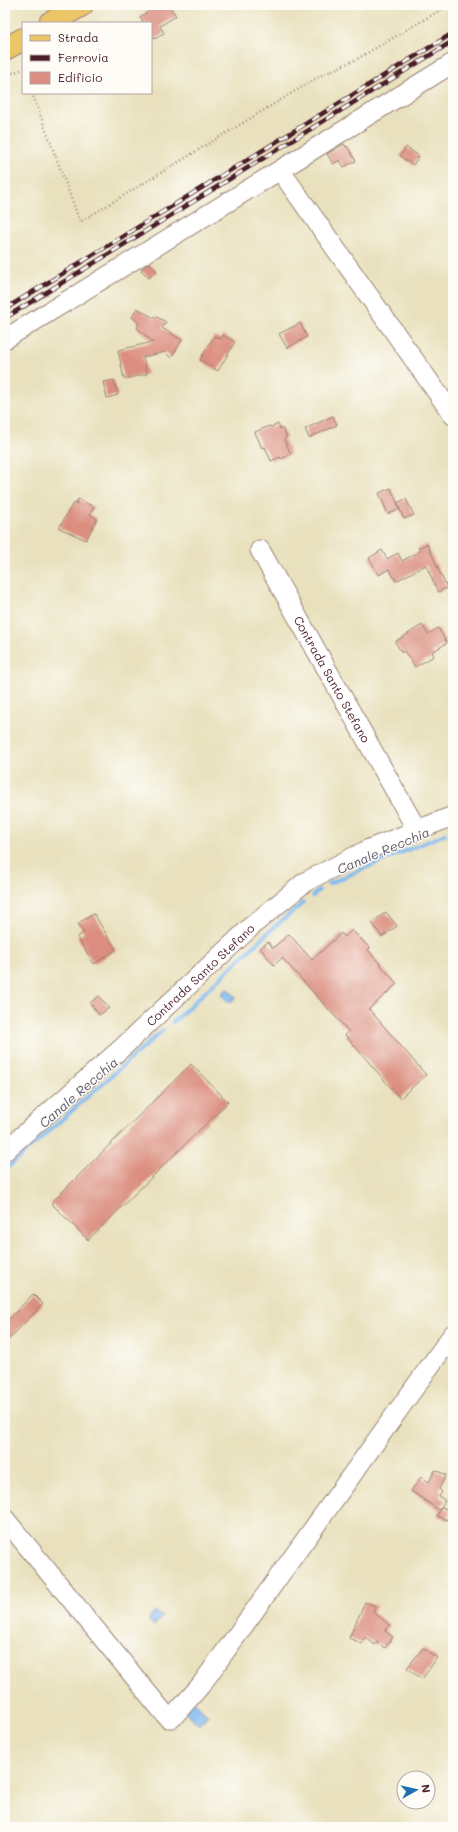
<svg xmlns="http://www.w3.org/2000/svg" width="458" height="1832" font-family="Mali,sans-serif">
	<style>
		.water { fill: #7fb9f0; stroke: #646c8e }
		.lines { fill: none; stroke-linecap: round; stroke-linejoin: round }
		.stream { stroke: #7fb9f0; stroke-width: 4 }
		.building { fill: #db8e7f }
		.minor-casing { stroke: #9a8074; stroke-width: 21 }
		.major-casing { stroke: #9a8074; stroke-width: 24 }
		.path { stroke: #9a8074; stroke-width: 2.5; stroke-dasharray: 1 3; stroke-linecap: butt }
		.minor { stroke: #fff; stroke-width: 19 }
		.major { stroke: #ebc669; stroke-width: 22 }
		.rail-casing { stroke: #4a1f2b; stroke-width: 4.5 }
		.rail { stroke: #fdfcf7; stroke-width: 3; stroke-dasharray: 9; stroke-linecap: butt }
		.labels { text-anchor: middle; dominant-baseline: central; stroke-width: 3; stroke-linejoin: round; paint-order: stroke }
		.street-label { font-size: 12px; fill: #4a1f2b; stroke: #fdfcf7 }
		.water-label { font-size: 13px; font-style: italic; fill: #5d5570; stroke: #fdfcf7 }
	</style>
	<rect width="100%" height="100%" fill="#fdfcf7"/>
	<filter id="ink" filterUnits="userSpaceOnUse"><feTurbulence type="fractalNoise" baseFrequency=".025" numOctaves="2"/><feDisplacementMap in="SourceGraphic" scale="8" xChannelSelector="R" yChannelSelector="G"/><feConvolveMatrix kernelMatrix="1 2 1 2 8 2 1 2 1" color-interpolation-filters="sRGB"/></filter>
	<filter id="wash" filterUnits="userSpaceOnUse"><feTurbulence type="fractalNoise" baseFrequency=".012" numOctaves="4" result="noise"/><feDisplacementMap in="SourceGraphic" scale="16" xChannelSelector="R" yChannelSelector="G"/><feGaussianBlur stdDeviation="0.9" result="paint"/><feColorMatrix in="noise" values="0 0 0 0 0 0 0 0 0 0 0 0 0 0 0 0 0 1.4 0 .05"/><feComposite in="paint" operator="in"/></filter>
	<g filter="url(#wash)">
		<rect width="100%" height="100%" fill="#e9e1bd"/>
		<!-- water -->
		<g class="water">
			<path d="M227 988 236 997 229 1003 221 994Z"/>
			<path d="M156 1611 162 1617 154 1626 148 1620Z"/>
			<path d="M191 1699 208 1715 199 1725 181 1708Z"/>
		</g>
		<g class="lines">
			<!-- stream -->
			<g class="stream">
				<path d="M328 884 445 834"/>
				<path d="M313 896 319 890"/>
				<path d="M173 1022 273 928 303 903"/>
				<path d="M5 1170 163 1030"/>
			</g>
		</g>
		<g id="blocks">
			<!-- building -->
			<g class="building">
				<path d="M158 5 162 9 169 5 176 16 160 26 164 33 155 39 151 33V23H144L140 17Z"/>
				<path d="M344 144 346 147 347 146 356 161 344 167 340 160 333 164 327 154Z"/>
				<path d="M406 147 419 156 413 165 400 156Z"/>
				<path d="M149 263 157 271 149 278 141 270Z"/>
				<path d="M137 308 154 318 155 316 166 322 162 328 182 340 171 358 165 352 143 357 147 374 124 379 118 350 153 342 137 328 139 323 132 317Z"/>
				<path d="M300 323 307 337 287 348 279 334Z"/>
				<path d="M223 335 235 342 218 371 200 360 214 336 221 339Z"/>
				<path d="M114 380 118 395 107 398 103 382Z"/>
				<path d="M333 416 337 425 309 438 305 429Z"/>
				<path d="M278 424 280 429 282 428 287 437 284 439 291 454 281 459 280 457 271 461 265 447 262 448 255 432 269 426 271 427Z"/>
				<path d="M391 488 400 509 388 514 379 493Z"/>
				<path d="M78 499 94 507 90 514 97 519 86 540 59 528 69 510 74 503 76 504Z"/>
				<path d="M406 499 414 515 404 519 397 503Z"/>
				<path d="M427 544 447 588 438 592 426 565 396 581 389 569 379 575 369 558 382 550 387 559 398 553 402 561 420 551 418 548Z"/>
				<path d="M422 625 428 634 438 628 447 643 432 652 434 656 415 667 404 651 402 653 395 642Z"/>
				<path d="M386 912 397 926 382 937 372 923Z"/>
				<path d="M94 914 116 950 94 964 77 937 84 933 78 923Z"/>
				<path d="M352 930 370 948 368 950 397 984 369 1009 426 1075 400 1098 345 1035 349 1032 296 973 282 958 274 965 260 948 268 942 273 948 289 934 312 960 341 933 345 937Z"/>
				<path d="M99 996 109 1008 99 1015 90 1003Z"/>
				<path d="M191 1064 228 1102 88 1240 51 1203Z"/>
				<path d="M33 1294 43 1304 5 1343V1323Z"/>
				<path d="M435 1470 446 1475 439 1489 442 1492 439 1496 445 1501 439 1510 411 1491 421 1477 429 1482Z"/>
				<path d="M441 1507 450 1510 447 1520 437 1516Z"/>
				<path d="M365 1602 376 1606 373 1612 390 1625 385 1631 393 1637 385 1648 377 1642 375 1645 365 1637 362 1644 349 1638Z"/>
				<path d="M423 1648 437 1658 422 1679 407 1668Z"/>
			</g>
		</g>
	</g>
	<g filter="url(#ink)">
		<use href="#blocks" fill-opacity="0" stroke="#9a8074" stroke-width="1"/>
		<g class="lines">
			<!-- minor casing -->
			<g class="minor-casing">
				<g id="minor">
					<path d="M280 170 453 63"/>
					<path d="M5 339 280 170 453 415"/>
					<path id="s1" d="M260 550 417 830"/>
					<path id="s2" d="M5 1151 124 1046 254 924 305 882 369 849 453 816"/>
					<path d="M5 1519 168 1718H172L201 1685 453 1334"/>
				</g>
			</g>
			<!-- major casing -->
			<g class="major-casing">
				<g id="major">
					<path d="M50 23 82 5"/>
					<path d="M5 49 23 39"/>
				</g>
			</g>
			<!-- path -->
			<g class="path">
				<path d="M5 76 23 69"/>
				<path d="M32 93 80 222 320 76 357 59 449 5"/>
			</g>
			<!-- minor -->
			<use href="#minor" class="minor"/>
			<!-- major -->
			<use href="#major" class="major"/>
			<!-- rail casing -->
			<g class="rail-casing">
				<g id="rail">
					<path d="M5 309 453 33"/>
					<path d="M5 318 453 41"/>
				</g>
			</g>
			<!-- rail -->
			<use href="#rail" class="rail"/>
		</g>
	</g>
	<g class="labels">
		<!-- street labels -->
		<g class="street-label">
			<text stroke="none"><textPath href="#s1" startOffset="148">Contrada Santo Stefano</textPath></text>
			<text stroke="none"><textPath href="#s2" startOffset="263">Contrada Santo Stefano</textPath></text>
		</g>
		<!-- water labels -->
		<g class="water-label">
			<text transform="translate(383 850) rotate(-23)">Canale Recchia</text>
			<text transform="translate(78 1092) rotate(-41)">Canale Recchia</text>
		</g>
	</g>
	<!-- margin -->
	<rect width="458" height="1832" fill="none" stroke="#fdfcf7" stroke-width="20"/>
	<!-- legend -->
	<rect x="22" y="22" width="130" height="72" fill="#fdfcf7" stroke="#b5a4a5"/>
	<rect x="30" y="35" width="20" height="6" fill="#ebc669" stroke="#b5a4a5"/>
	<text x="58" y="42" font-size="12" fill="#4a1f2b">Strada</text>
	<rect x="30" y="55" width="20" height="6" fill="#4a1f2b" stroke="#b5a4a5"/>
	<text x="58" y="62" font-size="12" fill="#4a1f2b">Ferrovia</text>
	<rect x="30" y="72" width="20" height="12" fill="#db8e7f" stroke="#b5a4a5"/>
	<text x="58" y="82" font-size="12" fill="#4a1f2b">Edificio</text>
	<!-- north arrow -->
	<g transform="translate(416 1790) rotate(82)"><circle r="19" fill="#fdfcf7" stroke="#b5a4a5"/>
	<path d="M0-3L7 15L0 10L-7 15Z" fill="#1f6fb2"/>
	<text y="-6" font-size="11" font-weight="bold" text-anchor="middle" fill="#4a1f2b">N</text>
	</g>
</svg>
